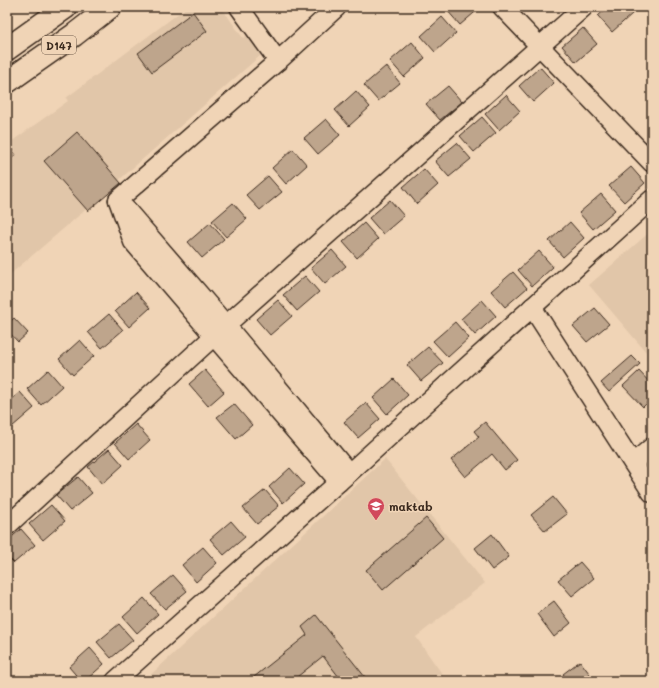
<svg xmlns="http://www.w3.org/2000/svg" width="659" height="688" font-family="Mali,sans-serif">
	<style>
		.built { fill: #e1c6a9 }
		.building { fill: #bea58c; stroke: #3b2a1e }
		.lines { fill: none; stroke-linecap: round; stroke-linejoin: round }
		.minor-casing { stroke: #3b2a1e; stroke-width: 21 }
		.major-casing { stroke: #3b2a1e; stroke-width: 25 }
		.minor { stroke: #f0d4b6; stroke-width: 18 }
		.major { stroke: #f0d4b6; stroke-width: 22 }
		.labels { text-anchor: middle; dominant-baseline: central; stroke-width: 3; stroke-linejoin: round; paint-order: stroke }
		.shield { fill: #f0d4b6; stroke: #715d4c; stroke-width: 1 }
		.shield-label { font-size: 11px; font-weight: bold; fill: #3b2a1e }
		.poi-label { font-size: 12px; font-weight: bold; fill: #3b2a1e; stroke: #f0d4b6; text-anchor: start }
	</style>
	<rect width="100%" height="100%" fill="#f0d4b6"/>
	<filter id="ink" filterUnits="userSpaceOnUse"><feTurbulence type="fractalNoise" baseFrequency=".025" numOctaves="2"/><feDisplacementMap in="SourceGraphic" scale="8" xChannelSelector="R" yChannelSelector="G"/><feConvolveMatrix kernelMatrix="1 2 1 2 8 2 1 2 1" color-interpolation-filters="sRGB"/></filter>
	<g filter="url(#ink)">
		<!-- built -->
		<g class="built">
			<path d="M187 7H221L243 38 246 36 261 55 119 180 121 183 88 211 86 209 83 212 7 277V143L8 144 68 101 66 98Z"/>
			<path d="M652 230V359L589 285Z"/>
			<path d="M385 459 485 583 416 637 447 681H144Z"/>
		</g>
		<!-- building -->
		<g class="building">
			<path d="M448 7H481L460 25 446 9Z"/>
			<path d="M608 7H628L633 13 612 32 598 16Z"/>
			<path d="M193 12 207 31 152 72 138 53Z"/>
			<path d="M442 17 456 33 435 52 421 36Z"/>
			<path d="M583 28 597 44 576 62 562 46Z"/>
			<path d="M412 42 425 58 404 77 390 61Z"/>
			<path d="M386 66 400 83 378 101 364 85Z"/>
			<path d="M540 67 554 83 533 102 519 86Z"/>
			<path d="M448 86 462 102 440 120 426 104Z"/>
			<path d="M356 91 370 107 349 126 335 110Z"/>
			<path d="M506 95 520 111 499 130 485 114Z"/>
			<path d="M482 117 496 133 474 152 460 136Z"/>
			<path d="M326 119 340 135 318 154 304 138Z"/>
			<path d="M77 132 121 183 88 211 44 161Z"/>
			<path d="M7 143 16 155 7 161Z"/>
			<path d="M457 143 471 159 449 177 435 161Z"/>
			<path d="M293 149 307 165 286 184 272 168Z"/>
			<path d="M631 167 645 183 624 202 609 186Z"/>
			<path d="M424 169 438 185 417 204 403 187Z"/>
			<path d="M268 176 282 192 260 210 246 195Z"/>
			<path d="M601 194 615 210 593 229 579 213Z"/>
			<path d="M390 200 404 216 383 234 369 218Z"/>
			<path d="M233 203 247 219 226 237 212 221Z"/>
			<path d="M570 222 584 238 563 257 549 241Z"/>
			<path d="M210 223 224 239 202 258 188 242Z"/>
			<path d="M364 223 378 239 357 258 343 242Z"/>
			<path d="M332 250 346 266 325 284 311 268Z"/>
			<path d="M539 251 553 267 532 286 518 270Z"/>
			<path d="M513 272 527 288 505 307 491 291Z"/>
			<path d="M305 276 319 292 297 311 283 295Z"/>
			<path d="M136 292 150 308 129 327 115 311Z"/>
			<path d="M278 300 292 316 270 335 256 319Z"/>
			<path d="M482 300 496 316 475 335 461 319Z"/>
			<path d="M595 308 609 324 587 342 573 326Z"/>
			<path d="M109 314 123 330 102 348 88 332Z"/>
			<path d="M14 318 28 333 18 342 7 330V324Z"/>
			<path d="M455 322 469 338 448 357 433 341Z"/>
			<path d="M80 340 94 356 73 375 59 359Z"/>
			<path d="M428 347 443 363 421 381 407 365Z"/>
			<path d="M632 356 640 364 609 392 601 383Z"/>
			<path d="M48 370 62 386 41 405 27 389Z"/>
			<path d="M205 370 224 392 208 406 189 384Z"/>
			<path d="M639 371 652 385V398L643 407 623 386Z"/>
			<path d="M394 379 408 395 387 414 373 398Z"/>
			<path d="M20 392 34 408 12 427 7 421V404Z"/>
			<path d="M366 403 380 419 358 438 344 422Z"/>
			<path d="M234 404 252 425 236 439 217 417Z"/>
			<path d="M485 422 517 460 505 470 492 454 465 477 451 460 479 437 474 431Z"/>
			<path d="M136 424 150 440 129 459 115 443Z"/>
			<path d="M109 449 123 465 102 484 88 467Z"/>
			<path d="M290 468 304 484 283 503 269 487Z"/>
			<path d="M78 477 92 493 70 511 56 495Z"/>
			<path d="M265 490 279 506 257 524 243 508Z"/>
			<path d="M553 497 567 514 545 531 531 515Z"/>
			<path d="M51 505 65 521 43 540 29 524Z"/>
			<path d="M426 518 443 538 383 590 366 570Z"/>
			<path d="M231 521 245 537 224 555 210 539Z"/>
			<path d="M21 529 35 545 14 563 7 556V541Z"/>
			<path d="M492 534 509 557 492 570 475 548Z"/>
			<path d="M203 547 217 563 196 582 182 565Z"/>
			<path d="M580 562 594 578 572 596 558 580Z"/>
			<path d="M173 575 187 591 165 609 151 594Z"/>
			<path d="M144 598 158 614 137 633 123 617Z"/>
			<path d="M554 601 571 623 554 637 537 614Z"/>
			<path d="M316 615 365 677 360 681H342L323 656 292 681H249L307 635 302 627Z"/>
			<path d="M119 624 133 640 111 658 97 642Z"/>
			<path d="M90 648 104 664 85 681H81L69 667Z"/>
			<path d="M580 661 595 681H568L563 674Z"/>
			<path d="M59 675 64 681H52Z"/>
		</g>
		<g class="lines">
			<!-- minor casing -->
			<g class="minor-casing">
				<g id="minor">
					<path d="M239 7 278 61"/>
					<path d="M502 7 652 163"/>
					<path d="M118 200 133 242 339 482"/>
					<path d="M118 200 278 61 337 7"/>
					<path d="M125 208 226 325 349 473"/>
					<path d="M532 307 652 493"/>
					<path d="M633 463 652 447"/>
					<path d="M7 526 226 325 584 7"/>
					<path d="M115 681 349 473 652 199"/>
				</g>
			</g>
			<!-- major casing -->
			<g class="major-casing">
				<g id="major">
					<path d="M7 49 66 7"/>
					<path d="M7 82 74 35 110 7"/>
				</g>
			</g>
			<!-- minor -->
			<use href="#minor" class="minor"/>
			<!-- major -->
			<use href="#major" class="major"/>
		</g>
	</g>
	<!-- icons -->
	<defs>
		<g id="school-pin" transform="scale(0.9)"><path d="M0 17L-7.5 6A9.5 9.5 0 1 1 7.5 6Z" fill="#d1495b" stroke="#f0d4b6"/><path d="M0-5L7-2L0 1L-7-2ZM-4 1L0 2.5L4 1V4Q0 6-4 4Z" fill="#fff"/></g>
	</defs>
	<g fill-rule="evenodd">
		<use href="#school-pin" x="376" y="506"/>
	</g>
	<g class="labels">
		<!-- shield labels -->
		<rect class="shield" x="42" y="36" width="34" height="18" rx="3"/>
		<g class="shield-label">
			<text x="59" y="45">D147</text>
		</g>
		<!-- poi labels -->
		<g class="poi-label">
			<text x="389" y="506">maktab</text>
		</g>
	</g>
	<!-- margin -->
	<rect width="659" height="688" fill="none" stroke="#f0d4b6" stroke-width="24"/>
	<rect x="12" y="12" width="635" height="664" fill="none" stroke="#3b2a1e" stroke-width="1.5" filter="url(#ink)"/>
</svg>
